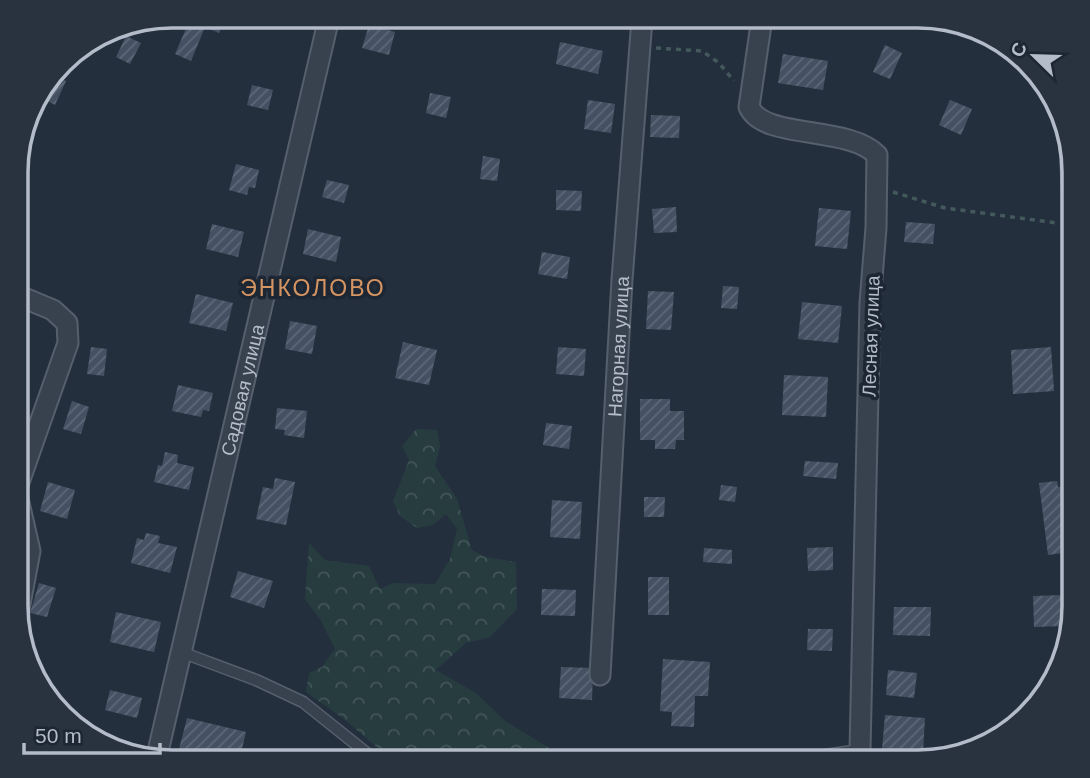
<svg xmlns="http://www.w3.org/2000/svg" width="1090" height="778" font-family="Helvetica,sans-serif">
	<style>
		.forest { fill: url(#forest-crowns) }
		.building { fill: url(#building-hatch) }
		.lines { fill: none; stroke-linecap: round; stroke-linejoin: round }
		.lane-casing { stroke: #565f6c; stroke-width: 13 }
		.street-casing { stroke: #565f6c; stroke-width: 23 }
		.path { stroke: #44595c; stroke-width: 3.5; stroke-dasharray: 5 5; stroke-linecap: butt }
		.lane { stroke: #38414e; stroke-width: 10 }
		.street { stroke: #38414e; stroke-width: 19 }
		.labels { text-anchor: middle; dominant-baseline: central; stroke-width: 7; stroke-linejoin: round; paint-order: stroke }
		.street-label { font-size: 19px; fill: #b4bcc9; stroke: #1d2633 }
		.quarter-label { font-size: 23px; letter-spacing: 2px; fill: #d59563; stroke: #1d2633 }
		.rim { fill: none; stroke: #b4bcc9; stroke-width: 3.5 }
	</style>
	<defs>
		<pattern id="forest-crowns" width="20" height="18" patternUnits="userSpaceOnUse" patternTransform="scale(1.75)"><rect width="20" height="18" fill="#263c3f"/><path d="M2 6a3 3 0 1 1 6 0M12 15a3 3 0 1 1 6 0" fill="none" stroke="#435659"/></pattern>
		<pattern id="building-hatch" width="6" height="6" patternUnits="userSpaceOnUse" patternTransform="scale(1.75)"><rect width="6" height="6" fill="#455162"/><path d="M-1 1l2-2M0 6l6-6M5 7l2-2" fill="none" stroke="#5d6877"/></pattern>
	</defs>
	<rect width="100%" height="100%" fill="#242f3e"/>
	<!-- forest -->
	<path class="forest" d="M416 429 437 430 440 447 435 466 457 499 472 550 485 557 516 562 517 609 490 637 466 643 436 670 476 693 505 721 572 762H394L344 719 306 692 309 673 322 667 335 649 321 621 305 599 309 543 325 560 369 566 380 589 393 583 435 584 450 559 457 529 446 514 433 525 417 528 400 516 393 501 409 460 402 446Z"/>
	<!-- building -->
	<g class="building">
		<path d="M291 22 289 29 272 23Z"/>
		<path d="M223 23 219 33 205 27 191 61 175 54 188 24Z"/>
		<path d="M369 25 395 32 389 55 362 48Z"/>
		<path d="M126 36 141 43 130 64 116 57Z"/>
		<path d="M560 42 603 51 598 74 556 64Z"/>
		<path d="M885 45 902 53 890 79 873 72Z"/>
		<path d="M783 54 828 61 823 90 778 83Z"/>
		<path d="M53 75 66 81 55 105 37 96Z"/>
		<path d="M252 85 273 90 268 110 247 105Z"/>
		<path d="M430 93 451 97 446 118 426 113Z"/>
		<path d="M588 100 615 104 611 133 584 129Z"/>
		<path d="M950 100 972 109 961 135 939 125Z"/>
		<path d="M651 115 680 116 679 138 650 137Z"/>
		<path d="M483 156 500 159 497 181 480 179Z"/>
		<path d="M236 164 259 170 255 188 249 187 247 195 229 190Z"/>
		<path d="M327 180 349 185 344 203 322 197Z"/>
		<path d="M556 190 582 191 581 211 556 210Z"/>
		<path d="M676 207 677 232 654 233 652 209Z"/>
		<path d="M819 208 851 211 847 249 815 246Z"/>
		<path d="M906 222 935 224 933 244 904 242Z"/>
		<path d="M212 224 244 232 238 257 206 249Z"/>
		<path d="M308 229 341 237 336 262 303 254Z"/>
		<path d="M542 252 570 257 567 279 538 274Z"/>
		<path d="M723 286 739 287 737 309 721 308Z"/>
		<path d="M648 291 674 292 671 330 646 329Z"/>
		<path d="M196 294 233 303 226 331 189 323Z"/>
		<path d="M802 302 842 306 838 343 798 339Z"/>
		<path d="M290 321 317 326 312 354 285 349Z"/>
		<path d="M403 342 437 350 429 385 395 378Z"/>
		<path d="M91 347 107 349 104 376 87 374Z"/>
		<path d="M558 347 586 349 584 376 556 374Z"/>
		<path d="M1051 347 1054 391 1013 394 1011 350Z"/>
		<path d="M784 375 828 377 826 417 782 415Z"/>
		<path d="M178 385 213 393 209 411 203 410 201 417 172 411Z"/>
		<path d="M640 399H670V411H684V440H676L675 449H655V440H640Z"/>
		<path d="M72 401 89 407 81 434 63 429Z"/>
		<path d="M277 408 307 411 304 438 284 435 285 430 275 429Z"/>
		<path d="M546 423 572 426 569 449 543 445Z"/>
		<path d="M165 452 178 455 177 463 194 467 189 490 154 482 158 465 162 466Z"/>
		<path d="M805 461 838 463 836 479 803 476Z"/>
		<path d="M275 478 295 482 286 525 256 519 263 487 273 489Z"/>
		<path d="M1057 481 1058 487 1074 485V544L1062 546 1063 553 1048 555 1039 483Z"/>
		<path d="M48 482 75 490 67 519 40 511Z"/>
		<path d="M721 485 737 487 735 502 719 500Z"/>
		<path d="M644 497H665L664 517H644Z"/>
		<path d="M552 500 582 502 580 539 550 537Z"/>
		<path d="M146 533 160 536 158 543 177 547 170 573 131 563 137 538 144 540Z"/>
		<path d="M833 547V570L808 571 807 548Z"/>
		<path d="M704 548 732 550V564L703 562Z"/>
		<path d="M238 571 273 581 264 608 230 597Z"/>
		<rect x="648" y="577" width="21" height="38"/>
		<path d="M39 583 56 588 47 617 30 613Z"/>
		<path d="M542 589 576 590 575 616 541 615Z"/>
		<path d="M1063 595 1065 626 1034 627 1033 596Z"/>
		<path d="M894 607H931L930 636 893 635Z"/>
		<path d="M116 612 161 622 154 652 110 642Z"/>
		<path d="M808 629H833L832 651 807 650Z"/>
		<path d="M663 659 710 662 708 696H695L694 727 671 726 672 712 660 711Z"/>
		<path d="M561 667 593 668 592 700 559 698Z"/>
		<path d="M888 670 917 673 914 698 886 695Z"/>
		<path d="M110 690 142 698 137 718 105 710Z"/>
		<path d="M885 715 925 718 923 752 882 749Z"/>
		<path d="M187 718 246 732 239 762H217L178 753Z"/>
		<path d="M646 757 694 760V762H646Z"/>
	</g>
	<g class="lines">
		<!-- lane casing -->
		<g class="lane-casing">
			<g id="lane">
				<path d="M181 652 256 680 303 702 378 762"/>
				<path d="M777 762 860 750"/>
			</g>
		</g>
		<!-- street casing -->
		<g class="street-casing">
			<g id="street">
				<path d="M762 18 749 107C764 140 848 125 877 155L876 228 870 303 860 750"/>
				<path d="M1070 146 1074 226"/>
				<path d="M17 488 68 343 67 323 53 310 17 295"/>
				<path d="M17 620 30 551 17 494"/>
				<path id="s1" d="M600 675 622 280 642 19"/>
				<path id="s2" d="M156 760 328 22"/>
			</g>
		</g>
		<!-- path -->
		<g class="path">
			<path d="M656 48 702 51 719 63 734 81"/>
			<path d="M893 192 945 208 1057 223"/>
		</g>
		<!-- lane -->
		<use href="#lane" class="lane"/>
		<!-- street -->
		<use href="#street" class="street"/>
	</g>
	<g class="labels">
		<!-- street labels -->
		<g class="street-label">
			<text transform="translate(871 336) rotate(-88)">Лесная улица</text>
			<text stroke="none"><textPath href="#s1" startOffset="329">Нагорная улица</textPath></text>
			<text stroke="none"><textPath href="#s2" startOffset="380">Садовая улица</textPath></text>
		</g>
		<!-- quarter labels -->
		<g class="quarter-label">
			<text x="313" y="288">ЭНКОЛОВО</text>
		</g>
	</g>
	<!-- crop -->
	<path d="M0 0H1090V778H0ZM172 28H918A144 144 0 0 1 1062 172V606A144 144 0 0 1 918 750H172A144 144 0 0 1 28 606V172A144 144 0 0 1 172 28Z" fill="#29323f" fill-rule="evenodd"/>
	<path class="rim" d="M172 28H918A144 144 0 0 1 1062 172V606A144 144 0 0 1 918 750H172A144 144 0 0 1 28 606V172A144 144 0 0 1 172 28Z"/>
	<!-- north arrow -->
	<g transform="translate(1034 56) rotate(293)" stroke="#1d2633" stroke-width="5" paint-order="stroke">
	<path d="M0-5L12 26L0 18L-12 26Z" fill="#b4bcc9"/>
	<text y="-10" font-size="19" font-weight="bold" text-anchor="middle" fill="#b4bcc9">С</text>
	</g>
	<!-- scale -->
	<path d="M24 743v10h136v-10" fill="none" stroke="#b4bcc9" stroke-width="3.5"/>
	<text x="35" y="743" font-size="21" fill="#b4bcc9" stroke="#1d2633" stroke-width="5" paint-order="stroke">50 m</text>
</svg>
